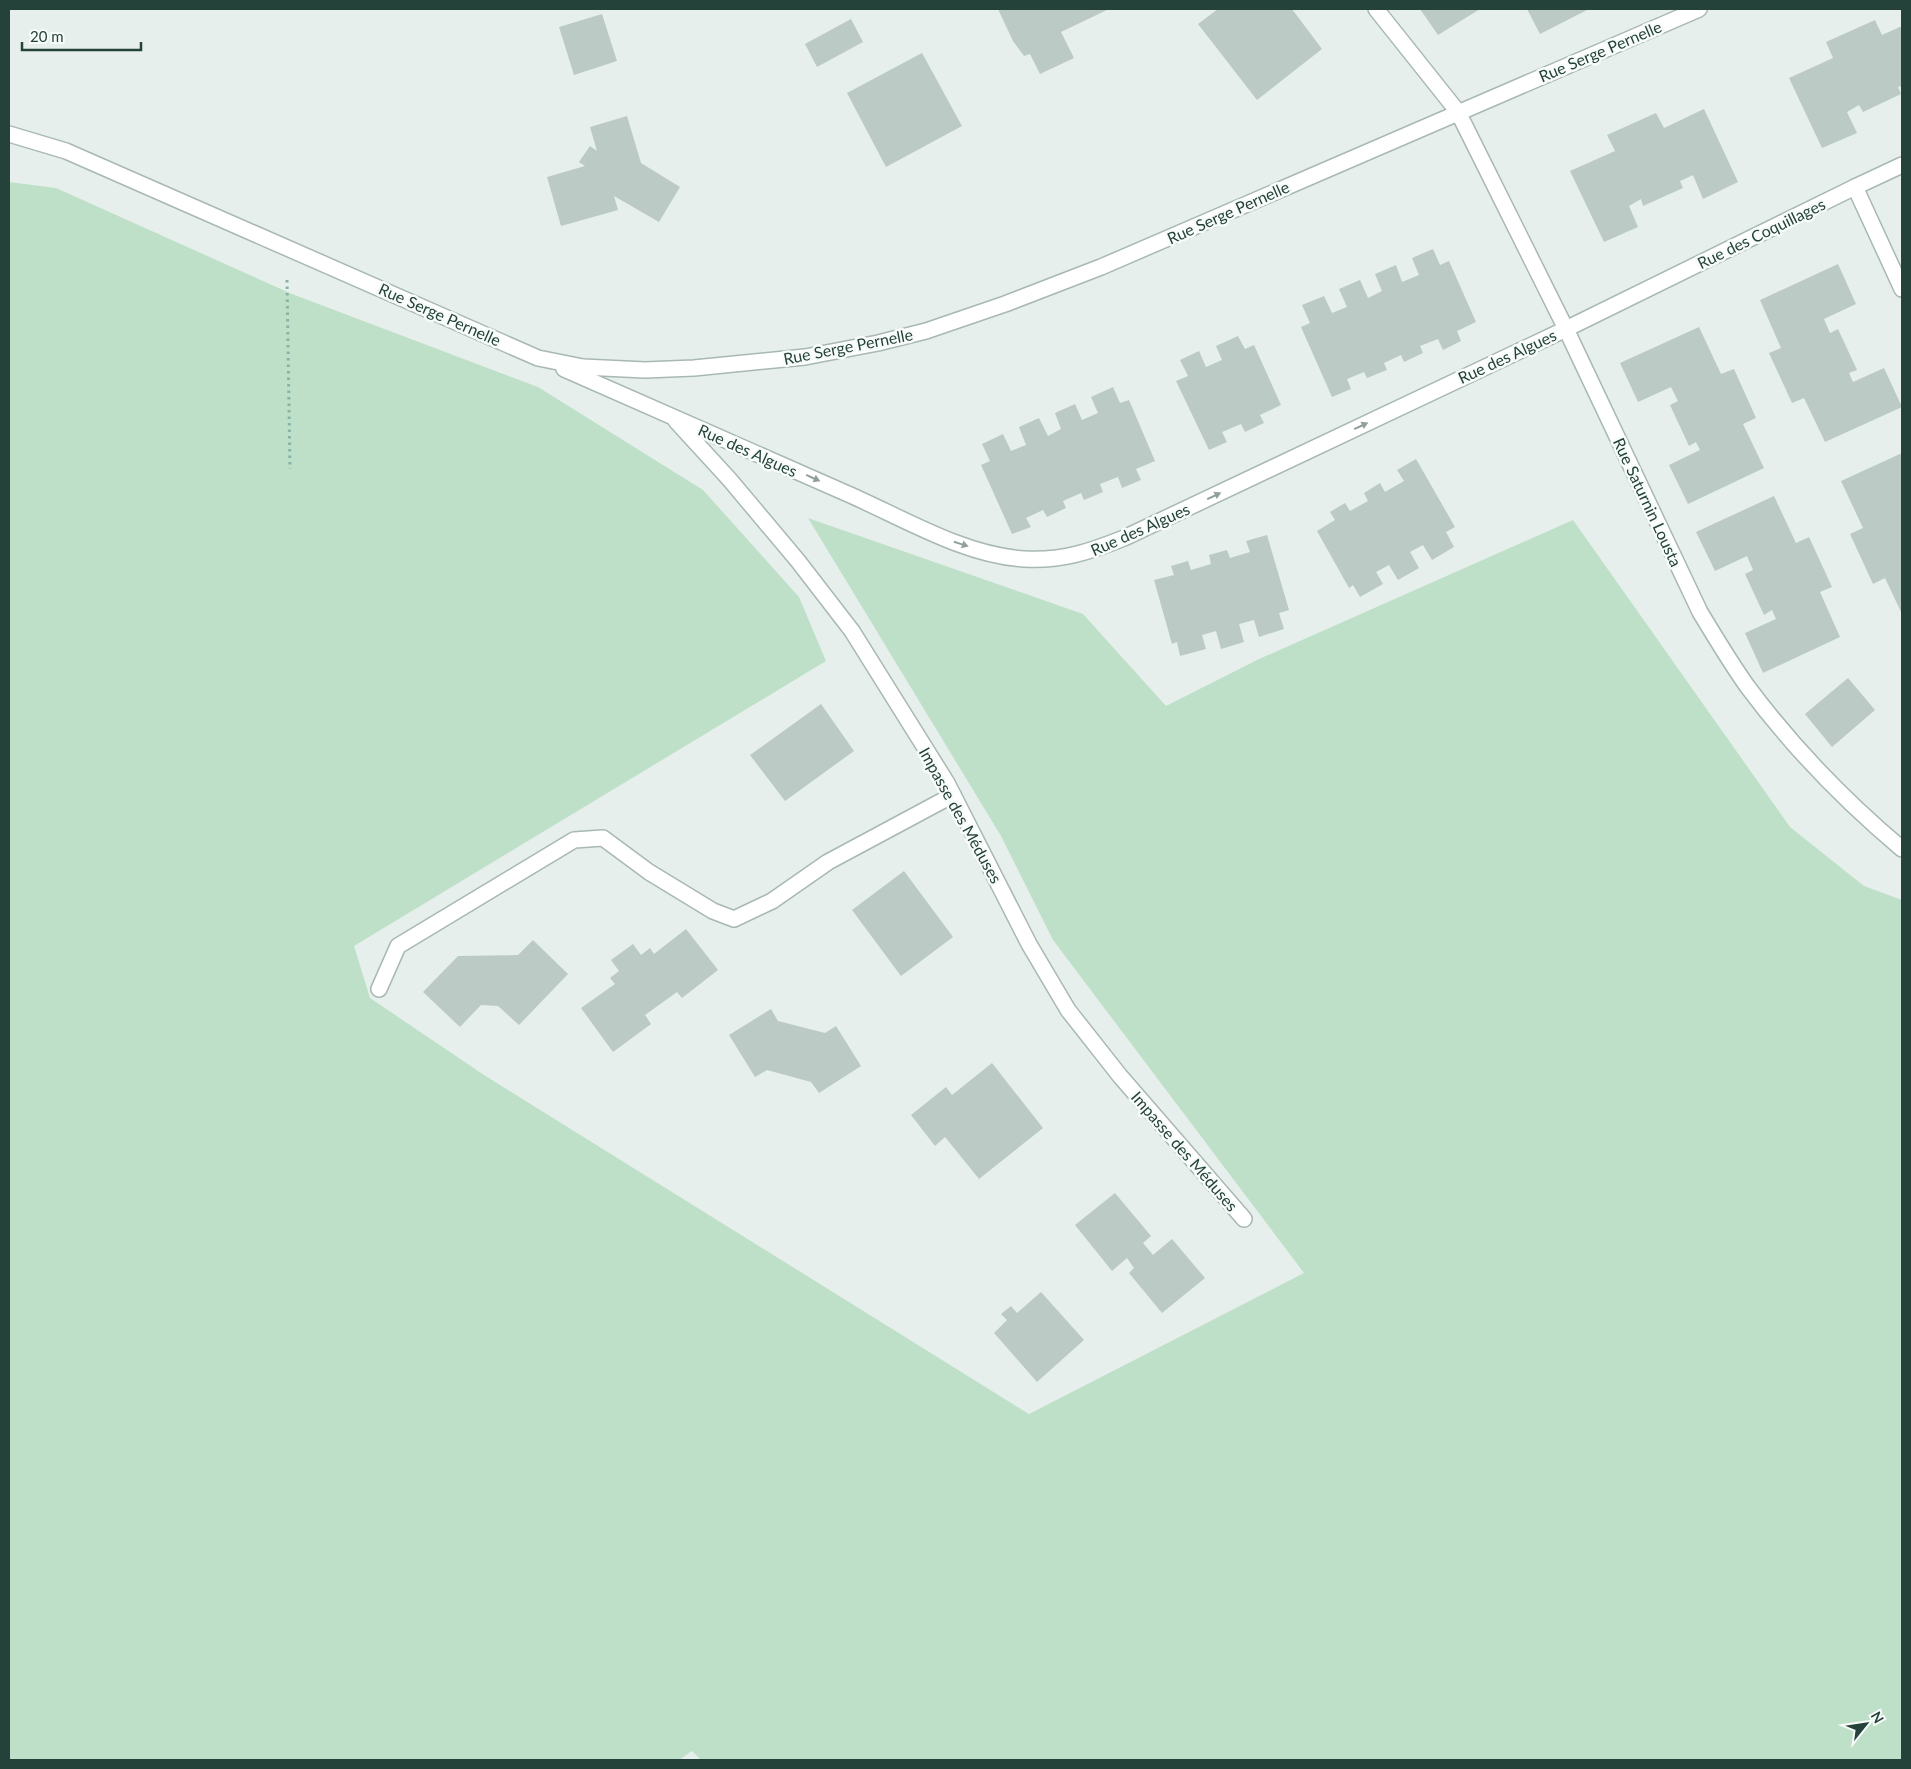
<svg xmlns="http://www.w3.org/2000/svg" width="1911" height="1769" font-family="Lato,sans-serif">
	<style>
		.green { fill: #bfe0c8 }
		.building { fill: #bbcac4 }
		.lines { fill: none; stroke-linecap: round; stroke-linejoin: round }
		.minor-casing { stroke: #a8b8b2; stroke-width: 18 }
		.path { stroke: #86b3a5; stroke-width: 3; stroke-dasharray: 2.5 4; stroke-linecap: butt }
		.minor { stroke: #fff; stroke-width: 15 }
		.oneway { fill: #92a09c }
		.labels { text-anchor: middle; dominant-baseline: central; stroke-width: 5; stroke-linejoin: round; paint-order: stroke }
		.street-label { font-size: 16px; fill: #24423a; stroke: #f7fbf9 }
	</style>
	<rect width="100%" height="100%" fill="#e6efeb"/>
	<!-- green -->
	<path class="green" d="M9 182 56 188 292 294 538 387 703 490 799 597 826 661 354 946 370 998 484 1075 1029 1414 1304 1273 1053 940 1001 836 808 518 1083 614 1166 706 1257 660 1573 520 1790 827 1864 886 1902 900V1760H701L692 1751 679 1760H9Z"/>
	<!-- building -->
	<g class="building">
		<path d="M998 9H1109L1061 32 1074 58 1040 74 1030 54 1024 56 1013 41Z"/>
		<path d="M1218 9H1292L1322 49 1257 100 1198 24Z"/>
		<path d="M1420 9H1480L1438 35Z"/>
		<path d="M1527 9H1589L1540 34Z"/>
		<path d="M602 14 617 61 574 75 559 27Z"/>
		<path d="M851 19 863 42 817 67 805 44Z"/>
		<path d="M1875 20 1882 35 1902 26V86L1898 87 1901 94 1863 112 1859 105 1847 112 1857 133 1822 148 1789 78 1833 58 1826 42Z"/>
		<path d="M922 53 962 126 886 167 847 93Z"/>
		<path d="M1704 109 1738 182 1703 199 1693 175 1680 181 1683 188 1643 206 1641 199 1629 206 1638 227 1604 242 1570 171 1615 151 1607 135 1656 113 1664 128Z"/>
		<path d="M627 116 641 163 680 187 659 222 614 196 618 210 561 226 547 177 585 166 579 162 590 146 597 151 590 127Z"/>
		<path d="M1433 249 1440 265 1449 261 1476 322 1457 331 1461 341 1443 350 1438 339 1420 346 1423 353 1404 362 1401 355 1384 363 1387 370 1367 378 1364 372 1347 379 1351 389 1332 397 1301 327 1310 323 1302 305 1324 296 1332 313 1347 307 1339 289 1360 280 1368 298 1382 291 1375 274 1396 265 1402 282 1419 275 1412 258Z"/>
		<path d="M1838 264 1856 304 1824 319 1830 333 1838 329 1857 370 1849 373 1853 382 1884 368 1902 407 1825 442 1804 398 1792 403 1769 353 1781 348 1760 300Z"/>
		<path d="M1699 327 1721 374 1734 369 1756 418 1743 424 1764 468 1688 504 1669 465 1700 450 1696 442 1689 446 1670 405 1678 401 1671 387 1638 402 1620 363Z"/>
		<path d="M1238 336 1245 349 1254 345 1281 405 1260 415 1264 423 1245 432 1241 424 1222 432 1227 442 1209 450 1176 381 1188 376 1180 360 1199 351 1206 367 1222 360 1216 346Z"/>
		<path d="M1113 387 1120 403 1129 400 1155 461 1136 469 1141 480 1122 488 1118 477 1100 484 1103 492 1084 500 1081 493 1063 501 1066 508 1047 517 1043 510 1026 518 1031 527 1012 534 981 465 990 461 982 444 1003 434 1011 451 1026 445 1019 427 1039 418 1048 436 1061 429 1055 413 1075 404 1082 420 1098 413 1091 397Z"/>
		<path d="M1902 453V614L1885 578 1873 584 1850 534 1863 528 1841 481Z"/>
		<path d="M1416 459 1455 527 1446 532 1454 547 1432 560 1423 545 1410 552 1419 568 1398 580 1389 565 1376 572 1383 584 1360 597 1353 585 1349 588 1317 531 1335 520 1330 512 1345 503 1350 511 1368 501 1364 493 1380 483 1385 492 1404 481 1397 470Z"/>
		<path d="M1774 496 1796 543 1809 537 1832 587 1820 592 1840 637 1763 673 1745 633 1776 619 1772 610 1764 615 1745 574 1753 570 1747 556 1715 571 1696 532Z"/>
		<path d="M1267 535 1289 610 1279 613 1284 629 1259 637 1254 620 1239 624 1244 642 1221 649 1216 631 1202 635 1206 649 1180 656 1177 642 1172 644 1154 580 1174 575 1171 566 1188 561 1191 570 1211 564 1209 555 1227 550 1230 558 1250 552 1246 541Z"/>
		<path d="M1848 678 1875 710 1832 747 1805 714Z"/>
		<path d="M821 704 854 751 785 801 750 755Z"/>
		<path d="M904 871 953 937 901 976 852 910Z"/>
		<path d="M686 929 718 970 682 998 677 992 645 1015 651 1024 613 1052 581 1008 615 984 610 978 619 971 611 960 633 944 641 955 650 948 654 954Z"/>
		<path d="M533 940 568 974 519 1025 498 1006 481 1005 460 1027 423 992 458 956 518 955Z"/>
		<path d="M771 1009 778 1021 825 1033 836 1026 861 1066 819 1093 811 1082 767 1070 755 1077 729 1035Z"/>
		<path d="M992 1063 1043 1128 979 1179 945 1137 935 1146 911 1115 946 1087 952 1095Z"/>
		<path d="M1115 1193 1151 1236 1143 1243 1153 1255 1172 1239 1205 1278 1162 1313 1129 1273 1134 1268 1127 1258 1112 1271 1075 1225Z"/>
		<path d="M1041 1292 1084 1340 1037 1382 994 1333 1007 1320 1001 1314 1011 1306 1017 1313Z"/>
	</g>
	<g class="lines">
		<!-- minor casing -->
		<g class="minor-casing">
			<g id="minor">
				<path d="M1376 9 1458 112 1566 329 1700 612C1715 637 1730 662 1747 686 1791 745 1846 802 1902 849"/>
				<path d="M9 134 66 151 538 358 583 367 645 370 694 368 805 357 878 343 926 331 1005 304 1101 267 1699 9"/>
				<path d="M1855 187 1902 165"/>
				<path d="M564 369C659 411 754 452 848 494 903 518 965 556 1025 559 1062 561 1089 552 1124 538L1566 329 1855 187 1902 289"/>
				<path d="M676 421 730 480 798 561 852 631 947 783 1029 944 1068 1010 1120 1076 1244 1219"/>
				<path d="M379 989 398 946 574 840 603 838 649 872 713 911 734 919 772 901 828 862 953 795"/>
			</g>
		</g>
		<!-- path -->
		<path class="path" d="M287 280 290 469"/>
		<!-- minor -->
		<use href="#minor" class="minor"/>
	</g>
	<!-- one-way arrows -->
	<defs><path id="oneway-solid" d="M-6-.8H1V-3.2L6.5 0L1 3.2V.8H-6Z" transform="scale(1.25)"/></defs>
	<g class="oneway">
		<use href="#oneway-solid" transform="translate(1361 426) rotate(-25)"/>
		<use href="#oneway-solid" transform="translate(813 478) rotate(24)"/>
		<use href="#oneway-solid" transform="translate(1214 496) rotate(-25)"/>
		<use href="#oneway-solid" transform="translate(961 544) rotate(18)"/>
	</g>
	<g class="labels">
		<!-- street labels -->
		<g class="street-label">
			<text transform="translate(1600 51) rotate(-23)">Rue Serge Pernelle</text>
			<text transform="translate(1228 212) rotate(-24)">Rue Serge Pernelle</text>
			<text transform="translate(1761 233) rotate(-26)">Rue des Coquillages</text>
			<text transform="translate(440 314) rotate(24)">Rue Serge Pernelle</text>
			<text transform="translate(848 346) rotate(-11)">Rue Serge Pernelle</text>
			<text transform="translate(1507 356) rotate(-25)">Rue des Algues</text>
			<text transform="translate(748 450) rotate(24)">Rue des Algues</text>
			<text transform="translate(1648 502) rotate(65)">Rue Saturnin Lousta</text>
			<text transform="translate(1140 529) rotate(-24)">Rue des Algues</text>
			<text transform="translate(961 815) rotate(61)">Impasse des Méduses</text>
			<text transform="translate(1185 1151) rotate(49)">Impasse des Méduses</text>
		</g>
	</g>
	<!-- border -->
	<rect width="1911" height="1769" fill="none" stroke="#24423a" stroke-width="20"/>
	<!-- north arrow -->
	<g transform="translate(1866 1724) rotate(60)" stroke="#f7fbf9" stroke-width="4" paint-order="stroke">
	<path d="M0-4L9 19L0 12L-9 19Z" fill="#24423a"/>
	<text y="-8" font-size="14" font-weight="bold" text-anchor="middle" fill="#24423a">N</text>
	</g>
	<!-- scale -->
	<path d="M22 42v8h119v-8" fill="none" stroke="#24423a" stroke-width="2.5"/>
	<text x="30" y="42" font-size="15" fill="#24423a" stroke="#f7fbf9" stroke-width="4" paint-order="stroke">20 m</text>
</svg>
